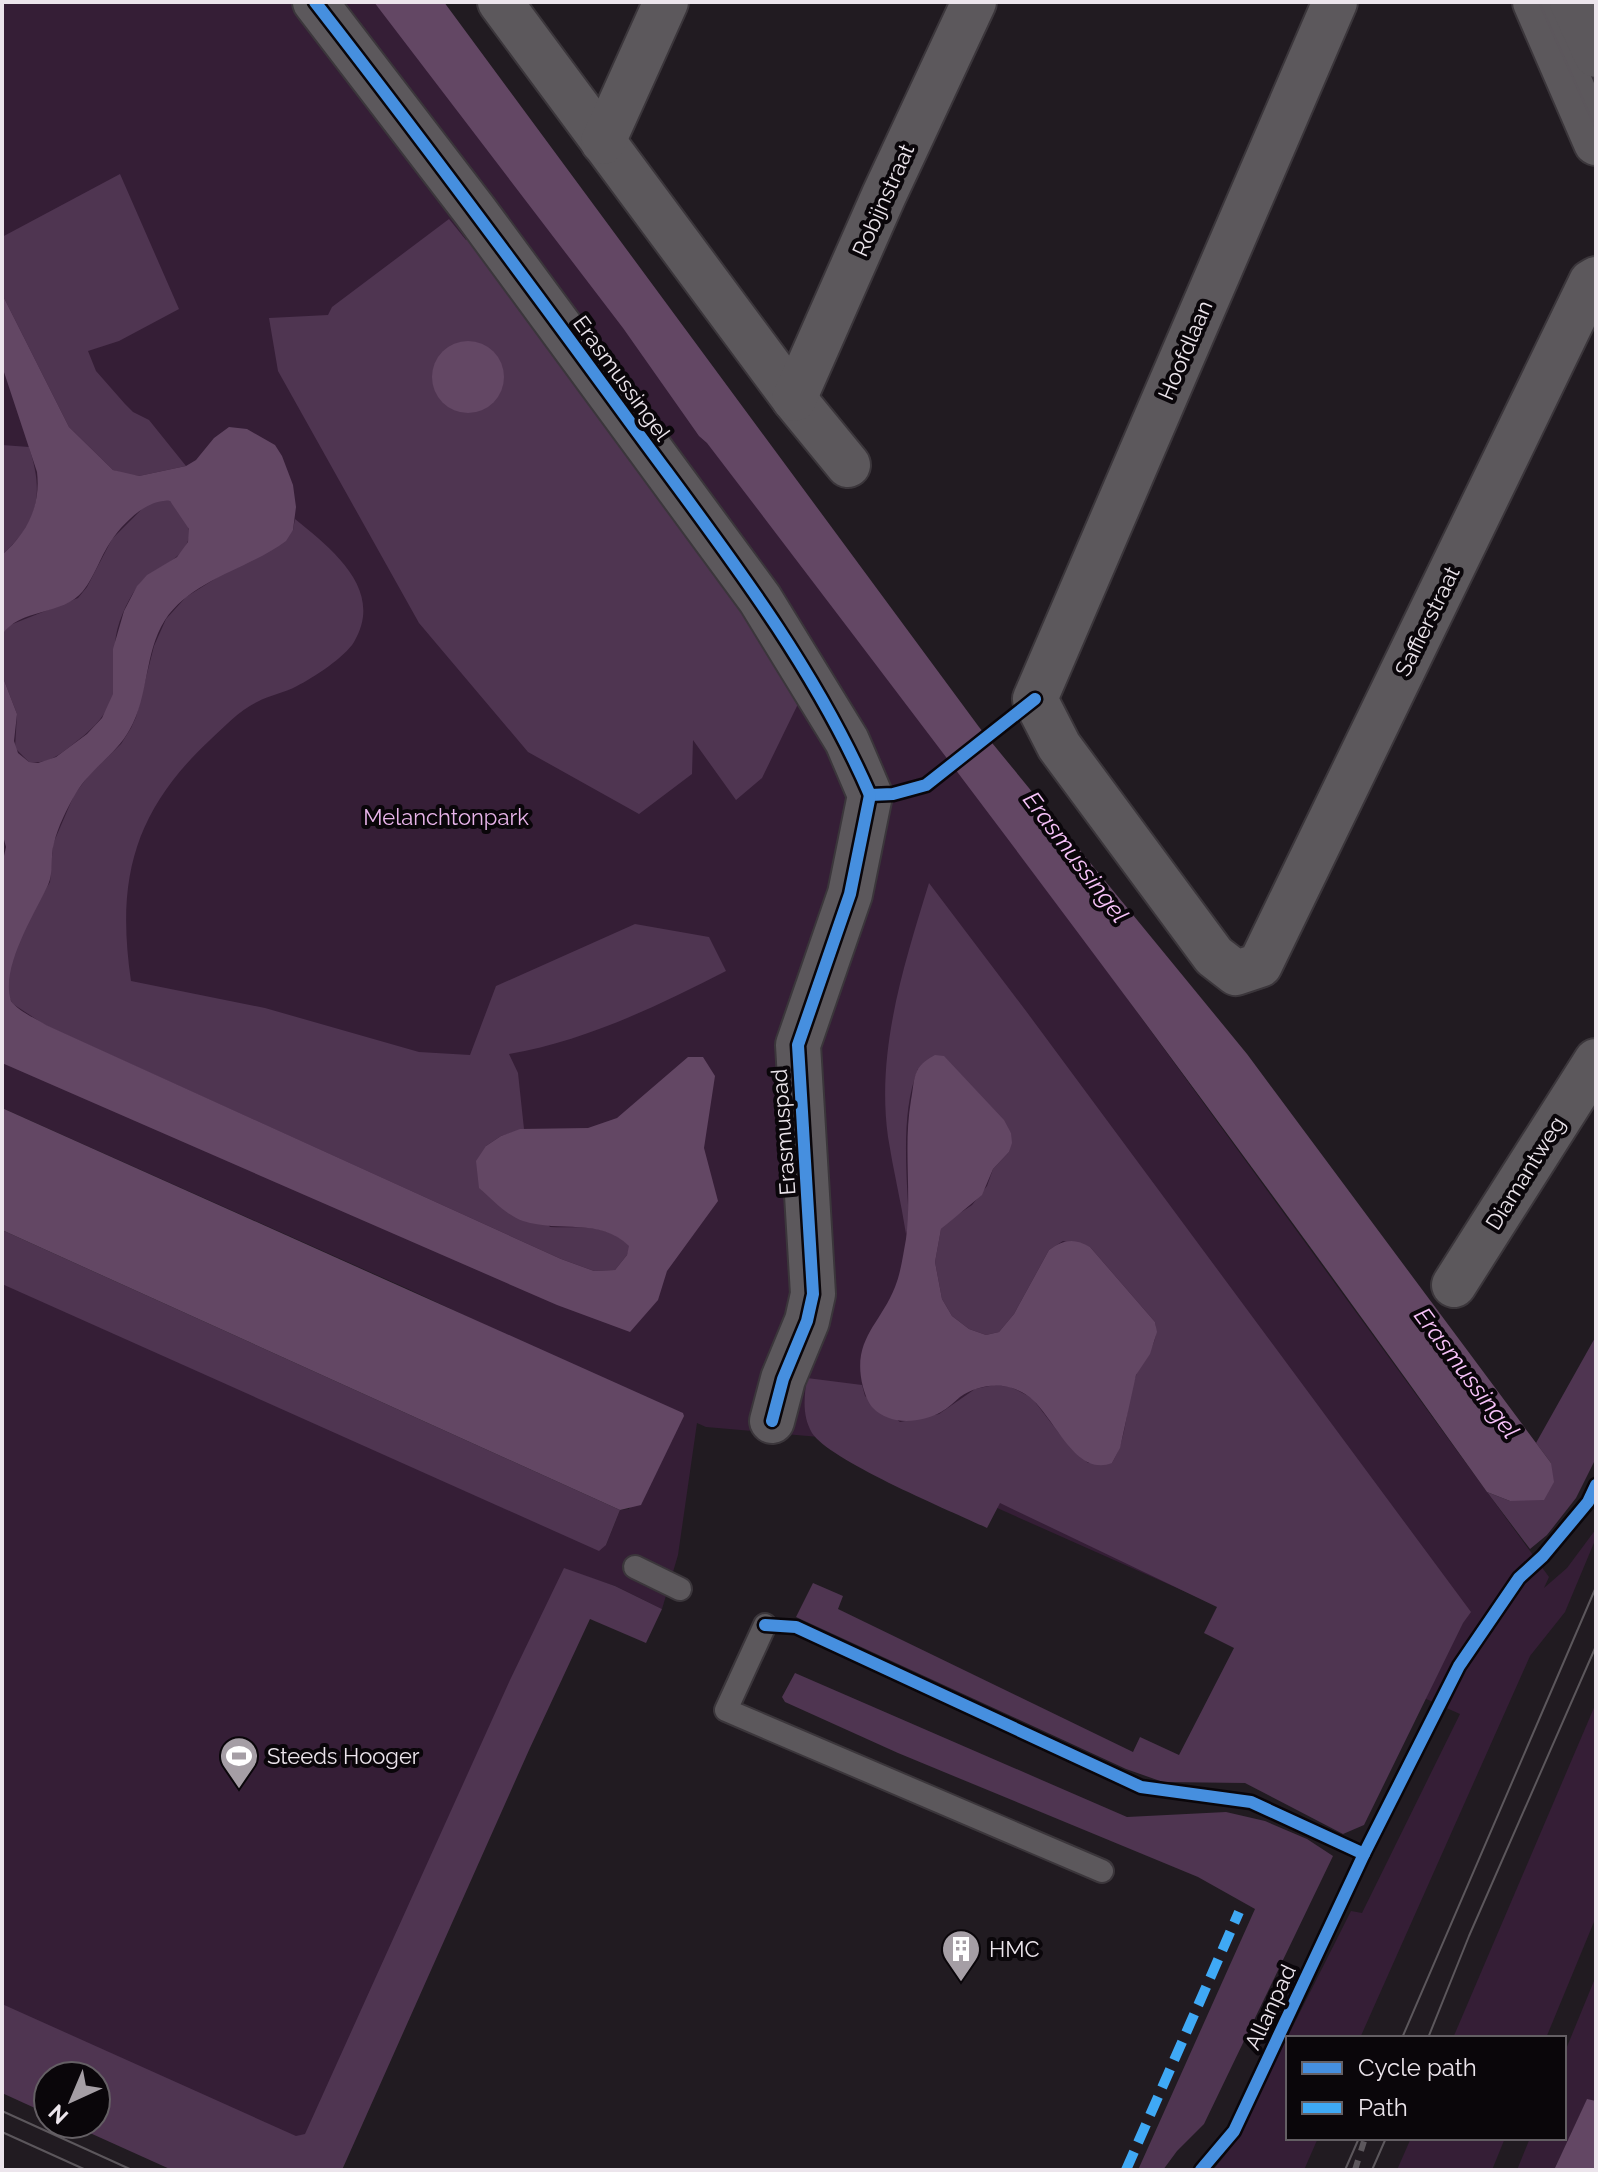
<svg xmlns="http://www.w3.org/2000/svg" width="1598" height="2172" font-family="Raleway,sans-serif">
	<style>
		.green { fill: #351e36 }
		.forest { fill: #4f3551 }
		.water { fill: #634764 }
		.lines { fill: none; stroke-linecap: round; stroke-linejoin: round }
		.service-casing { stroke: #3b363b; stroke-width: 26 }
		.minor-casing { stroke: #3b363b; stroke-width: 48 }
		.tertiary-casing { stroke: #3b363b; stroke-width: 48 }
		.service { stroke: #5c585c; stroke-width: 22 }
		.minor { stroke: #5c585c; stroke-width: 44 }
		.tertiary { stroke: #5c585c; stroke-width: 44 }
		.tram { stroke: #5c575c; stroke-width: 2 }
		.rail { stroke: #5c575c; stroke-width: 6; stroke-dasharray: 10 10; stroke-linecap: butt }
		.quiet { stroke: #3fa9f5; stroke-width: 10; stroke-dasharray: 20 10; stroke-linecap: butt }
		.cycleway-casing { stroke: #0a060a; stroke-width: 17 }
		.cycleway { stroke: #468fdf; stroke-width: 12 }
		.labels { text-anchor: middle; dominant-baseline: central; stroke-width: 8; stroke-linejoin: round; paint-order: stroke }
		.street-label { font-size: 22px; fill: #ece5ec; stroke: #0a060a }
		.park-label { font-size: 22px; fill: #e8b4ea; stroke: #0a060a }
		.poi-label { font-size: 22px; fill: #ece5ec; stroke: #0a060a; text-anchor: start }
		.water-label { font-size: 24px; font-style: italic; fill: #f8c3fa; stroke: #0a060a }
	</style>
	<rect width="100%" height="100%" fill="#211b21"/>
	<!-- green -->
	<g class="green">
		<path d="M2 2H401L1549 1577 1544 1588 1567 1568 1596 1529V1538L1565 1612 1530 1656 1360 2038H1288V2138H1318L1304 2170H1213L1233 2145 1351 1911 1362 1913 1460 1714 842 1439 706 1427 697 1423 678 1555 662 1609 615 1586 570 1571 311 2170 96 2076H48L2 2061V1252L606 1545 620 1510 629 1509 683 1417 408 1289 2 1108Z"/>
		<path d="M1596 1703V1917L1546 2038H1453Z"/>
		<path d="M1596 1976V2101L1587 2100 1554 2170H1517L1530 2138H1564V2054Z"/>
		<path d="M1411 2138H1505L1492 2170H1397Z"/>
	</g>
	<!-- forest -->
	<g class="forest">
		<path d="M120 174 179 309 119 341 88 351 96 371 125 404 133 412 149 420 186 466 139 476 129 475 113 470 69 427 2 294V237Z"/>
		<path d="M449 219 466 240 473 236 778 661 798 704 762 778 736 800 693 740 692 774 639 814 528 752 419 623 278 371 269 318 328 315 332 307Z"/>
		<path d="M2 445 29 447C44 494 39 521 2 555Z"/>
		<path d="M160 500 170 501C179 511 192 524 189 538 182 564 150 567 137 587 126 603 116 625 115 644 114 661 118 683 112 699 104 719 89 732 72 745 58 756 48 764 29 762L15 748 17 714 2 675 3 632 10 625 78 598 87 587 112 539 146 505Z"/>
		<path d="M295 519C332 549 385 590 354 642 345 657 313 678 297 686 284 693 270 695 257 702 240 710 224 727 210 740 134 811 116 879 131 981L265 1008 419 1052 470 1055 496 986 635 924 709 937 726 971C658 1006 585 1041 509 1054L518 1073 524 1129 501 1136 486 1146 550 1227C581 1228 606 1223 630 1246L627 1255 615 1270 594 1271 561 1259 45 1025 13 1004 6 992V967L22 929 50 882 53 844 74 795 89 775 121 744 131 728 136 717 154 646 166 619 186 597 293 530Z"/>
		<path d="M929 883 1026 1011 1471 1612 1463 1623 1364 1825 1343 1834 1245 1783 1163 1782 1126 1769 796 1617 813 1583 843 1596 838 1609 1133 1752 1140 1737 1179 1755 1234 1648 1204 1633 1217 1607 1000 1503 987 1528C951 1511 830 1461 812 1433 802 1416 804 1397 807 1378L862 1385 865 1396 900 1422 939 1414 975 1389 994 1385 1011 1387 1032 1398 1062 1437 1088 1463H1112C1129 1436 1125 1402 1137 1373 1145 1355 1160 1344 1155 1322L1090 1247 1063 1241 1049 1250 1014 1314 999 1332 986 1335 969 1329 952 1316 942 1299 935 1262 941 1229 954 1217 972 1205 987 1186 993 1169 1009 1152 1011 1133 918 1069C900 1113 907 1176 909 1224L906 1234C901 1202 893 1169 888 1137 876 1050 904 965 929 883Z"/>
		<path d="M2 1230 620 1510 606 1545 599 1551 2 1284Z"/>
		<path d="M1596 1336V1458L1576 1498 1547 1535 1530 1549 1487 1492 1510 1501 1551 1463 1536 1443Z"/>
		<path d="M564 1568 615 1586 662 1609 646 1643 590 1619 529 1750 342 2170H172L70 2124H96V2076H48V2114L2 2093V2004L296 2136 305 2134 510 1680Z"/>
		<path d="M795 1673 1127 1817 1226 1812 1265 1821 1307 1839 1333 1856 1204 2124 1177 2151 1163 2170H1138L1255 1909 1198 1877 898 1753 785 1702 782 1697Z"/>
	</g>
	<!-- water -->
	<g class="water">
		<path d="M374 2H444L979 727 1247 1054 1551 1463 1554 1482 1544 1500 1510 1501 1487 1492C1234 1137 972 789 707 443L699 436 623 328Z"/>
		<path d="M2 294 69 427 113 470 139 476 186 466 196 460 214 438 229 427 247 429 275 445 282 456 293 485 296 507 293 530 286 541C249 569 192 579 165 620 144 653 149 696 130 729 116 755 90 769 76 793 67 808 58 827 54 843 50 856 54 872 48 885 34 915 0 968 11 1001 18 1011 35 1018 46 1025L561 1259 594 1271 615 1270 627 1255 629 1246C599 1217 561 1233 523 1221 506 1215 493 1200 479 1188L476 1161 486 1146 501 1136 520 1129 588 1128 617 1118 688 1057H703L715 1076 704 1148 718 1201 667 1271 658 1300 630 1332 557 1305 2 1063V865L6 847 2 832V675L17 714 14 741 18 753 29 762 38 763 56 757 87 734 102 718 113 694V649L124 611 137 586 147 575 177 557 188 542 189 529 170 501C148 498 123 523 111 541 100 557 95 576 83 591 63 616 19 608 2 635V555C27 533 41 506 37 472L2 366Z"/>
		<circle cx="468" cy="377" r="36"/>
		<path d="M935 1055 944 1056 1004 1120 1011 1133 1012 1143 1009 1152 993 1169 982 1195 941 1229 935 1262 942 1299 952 1316 969 1329 986 1335 999 1332 1014 1314 1049 1250C1064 1239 1075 1238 1090 1247L1155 1322 1157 1332 1150 1354 1136 1375 1120 1448 1112 1463C1074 1478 1054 1414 1028 1396 1007 1381 981 1383 960 1397 954 1402 948 1408 941 1412 921 1423 890 1426 873 1408 868 1403 865 1394 863 1387 851 1340 880 1325 895 1287 901 1272 903 1255 906 1239 912 1193 903 1147 911 1100 913 1091 913 1079 917 1071 921 1063 928 1059 935 1055Z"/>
		<path d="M2 1108 683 1413 684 1416 641 1505 620 1510 2 1230Z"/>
		<path d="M1587 2099 1596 2101V2170H1554Z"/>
	</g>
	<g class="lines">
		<!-- service casing -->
		<g class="service-casing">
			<g id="service">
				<path d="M635 1567 680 1589"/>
				<path d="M765 1625 726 1710 1102 1871"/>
			</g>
		</g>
		<!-- minor casing -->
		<g class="minor-casing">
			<g id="minor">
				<path d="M315 2 475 211 760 599 847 741 870 795 850 894 798 1045 813 1294 807 1321 783 1379 772 1421"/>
				<path d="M500 2 794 399 848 465"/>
				<path d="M1335 2 1035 699 1059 746 1214 956 1236 973 1260 965 1591 282 1596 279"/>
				<path d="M603 142 666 2"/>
				<path d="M794 399 884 195 974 2"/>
				<path d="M1454 1285 1596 1061"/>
			</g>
		</g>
		<!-- tertiary casing -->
		<g class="tertiary-casing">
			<g id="tertiary">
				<path d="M1535 2 1596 143"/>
				<path d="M1572 2 1596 55"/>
			</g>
		</g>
		<!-- service -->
		<use href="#service" class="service"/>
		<!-- minor -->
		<use href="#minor" class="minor"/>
		<!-- tertiary -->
		<use href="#tertiary" class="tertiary"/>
		<!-- tram -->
		<g class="tram">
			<path d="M1539 2 1596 129"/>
			<path d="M1402 2038 1596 1587"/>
			<path d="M1428 2038 1469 1936 1596 1646"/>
			<path d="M2 2111 132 2170"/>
			<path d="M2 2132 86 2170"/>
			<path d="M1345 2170 1359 2138"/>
			<path d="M1372 2170 1386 2138"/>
		</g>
		<!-- rail -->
		<path class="rail" d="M1355 2170 1365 2138"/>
		<!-- quiet -->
		<path class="quiet" d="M1126 2170 1239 1912"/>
		<!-- cycleway casing -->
		<g class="cycleway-casing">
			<g id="cycleway">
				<path d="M315 2C424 142 530 285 635 429 721 546 812 661 870 795"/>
				<path d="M870 795 893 794 926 785 1035 699"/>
				<path d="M772 1421 783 1379 807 1321 813 1294 798 1045 850 894 870 795"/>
				<path d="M765 1625 796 1627 1141 1787 1251 1802 1364 1854"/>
				<path d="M1201 2170 1234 2131 1364 1854 1459 1666 1519 1578 1543 1556 1588 1502 1596 1485"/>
			</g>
		</g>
		<!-- cycleway -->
		<use href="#cycleway" class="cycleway"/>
	</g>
	<!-- icons -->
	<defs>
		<g id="stadium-pin" transform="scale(2)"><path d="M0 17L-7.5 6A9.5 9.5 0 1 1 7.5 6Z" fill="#a59ea5" stroke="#0a060a"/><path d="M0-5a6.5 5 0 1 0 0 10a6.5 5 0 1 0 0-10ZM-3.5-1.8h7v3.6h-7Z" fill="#fff"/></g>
		<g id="building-pin" transform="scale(2)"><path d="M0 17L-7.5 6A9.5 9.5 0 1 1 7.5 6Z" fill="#a59ea5" stroke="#0a060a"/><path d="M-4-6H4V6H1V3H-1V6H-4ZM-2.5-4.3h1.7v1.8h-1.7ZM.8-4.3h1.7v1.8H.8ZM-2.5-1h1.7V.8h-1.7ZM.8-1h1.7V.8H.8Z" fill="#fff"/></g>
	</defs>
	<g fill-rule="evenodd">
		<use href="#stadium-pin" x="239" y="1756"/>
		<use href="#building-pin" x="961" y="1949"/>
	</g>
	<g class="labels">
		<!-- street labels -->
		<g class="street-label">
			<text transform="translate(883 200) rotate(-66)">Robijnstraat</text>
			<text transform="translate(1185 350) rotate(-67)">Hoofdlaan</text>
			<text transform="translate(622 378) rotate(54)">Erasmussingel</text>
			<text transform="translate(1427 621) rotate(-64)">Saffierstraat</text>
			<text transform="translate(783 1132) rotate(-94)">Erasmuspad</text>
			<text transform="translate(1525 1173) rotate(-58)">Diamantweg</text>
			<text transform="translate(1270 2007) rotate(-65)">Allanpad</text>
		</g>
		<!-- park labels -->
		<g class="park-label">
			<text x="446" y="817">Melanchtonpark</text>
		</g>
		<!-- poi labels -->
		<g class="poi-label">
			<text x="267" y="1756">Steeds Hooger</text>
			<text x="989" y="1949">HMC</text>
		</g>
		<!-- water labels -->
		<g class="water-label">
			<text transform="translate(1076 857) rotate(53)">Erasmussingel</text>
			<text transform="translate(1467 1373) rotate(53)">Erasmussingel</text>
		</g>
	</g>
	<!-- border -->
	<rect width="1598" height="2172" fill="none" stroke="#ece5ec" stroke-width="8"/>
	<!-- legend -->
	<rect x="1286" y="2036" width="280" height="104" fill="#0a060a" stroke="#645f64" stroke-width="2"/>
	<rect x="1302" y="2062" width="40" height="12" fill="#468fdf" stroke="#645f64" stroke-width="2"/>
	<text x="1358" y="2076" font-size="24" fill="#ece5ec">Cycle path</text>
	<rect x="1302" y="2102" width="40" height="12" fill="#3fa9f5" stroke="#645f64" stroke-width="2"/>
	<text x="1358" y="2116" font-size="24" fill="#ece5ec">Path</text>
	<!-- north arrow -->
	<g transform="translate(72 2100) rotate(224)"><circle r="38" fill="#0a060a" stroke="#645f64" stroke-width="2"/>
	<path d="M0-6L14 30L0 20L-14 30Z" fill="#a59ea5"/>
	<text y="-12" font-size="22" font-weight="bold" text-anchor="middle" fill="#ece5ec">N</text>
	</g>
</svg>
